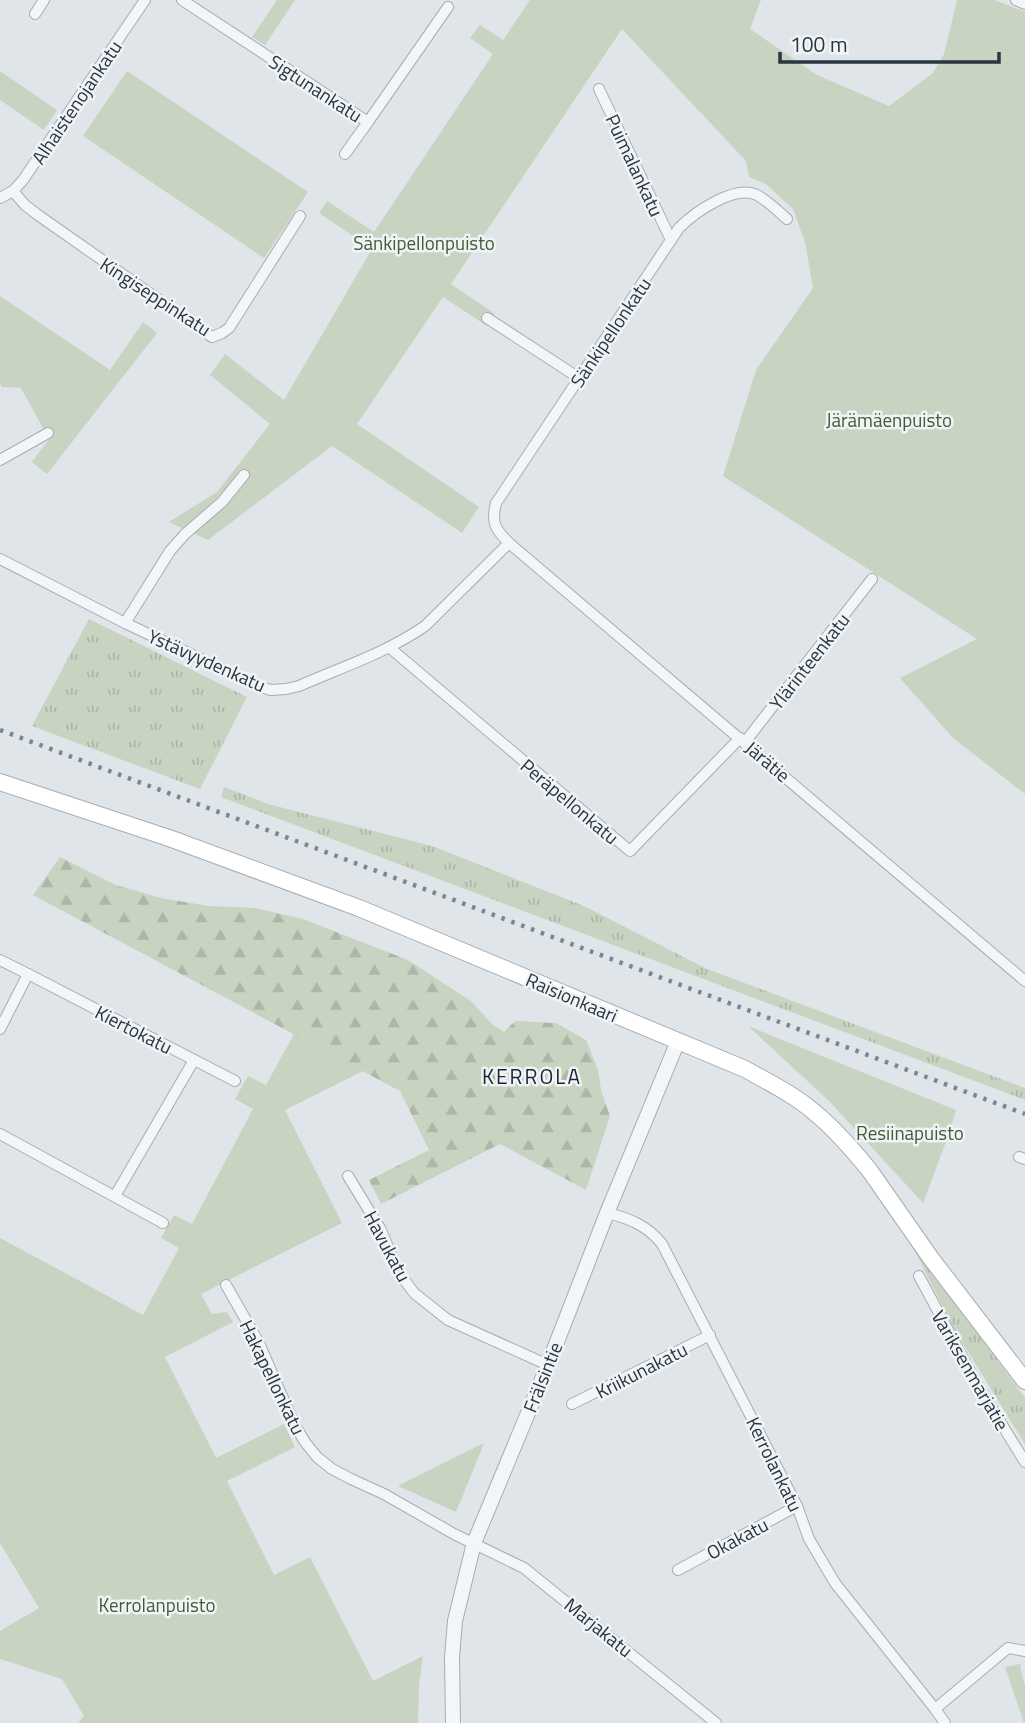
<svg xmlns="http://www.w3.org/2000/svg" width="1025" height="1723" font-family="'Titillium Web',sans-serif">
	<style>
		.grass { fill: url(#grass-tufts) }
		.forest { fill: url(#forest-firs) }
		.green { fill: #c9d3c1 }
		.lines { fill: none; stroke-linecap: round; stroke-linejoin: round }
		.minor-casing { stroke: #a5adb3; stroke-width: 12 }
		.tertiary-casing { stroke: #a5adb3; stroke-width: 16 }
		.secondary-casing { stroke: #a5adb3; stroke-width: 18 }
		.minor { stroke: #f3f5f7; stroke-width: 10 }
		.tertiary { stroke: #f3f5f7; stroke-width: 14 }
		.secondary { stroke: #fff; stroke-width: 16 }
		.rail { stroke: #7a8792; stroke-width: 4.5; stroke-dasharray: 3.5 7; stroke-linecap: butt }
		.labels { text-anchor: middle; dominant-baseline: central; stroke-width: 5; stroke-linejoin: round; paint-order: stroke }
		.street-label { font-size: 19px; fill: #293540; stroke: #f0f4f6 }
		.park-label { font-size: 19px; fill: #435c36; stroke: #f0f4f6 }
		.neighbourhood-label { font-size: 21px; letter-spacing: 2px; fill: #1b2631; stroke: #f0f4f6 }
	</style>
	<defs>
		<pattern id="grass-tufts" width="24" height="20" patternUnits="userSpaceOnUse" patternTransform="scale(1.75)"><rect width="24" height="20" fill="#c9d3c1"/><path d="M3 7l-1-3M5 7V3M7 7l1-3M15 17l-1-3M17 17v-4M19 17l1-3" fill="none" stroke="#adb6a7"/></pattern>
		<pattern id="forest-firs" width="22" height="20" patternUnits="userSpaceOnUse" patternTransform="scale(1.75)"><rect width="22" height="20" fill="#c9d3c1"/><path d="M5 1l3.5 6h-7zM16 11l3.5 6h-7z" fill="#adb6a7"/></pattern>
	</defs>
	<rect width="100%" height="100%" fill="#e0e5e9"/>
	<!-- grass -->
	<g class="grass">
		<path d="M89 619 247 697 200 789 32 726Z"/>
		<path d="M224 787 268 804 432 846 584 906 707 969 1025 1088V1100L221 797Z"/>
		<path d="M914 1249 961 1310 1025 1398V1444L954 1329Z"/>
	</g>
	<!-- forest -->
	<path class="forest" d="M60 857 116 885 161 898 209 906 255 908 303 919 408 960 471 1001 492 1024 504 1032 515 1021 556 1023 586 1040 598 1070 601 1090 610 1116 586 1190 500 1144 381 1204 369 1180 429 1150 400 1091 33 895Z"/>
	<!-- green -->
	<g class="green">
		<path d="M277 0H295L265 45 252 37Z"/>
		<path d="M530 0H761L750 29 817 75 889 106 933 73 944 54 957 0H995L1025 12V794L953 738 900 678 977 639 723 476 756 370 813 288 805 242 793 209 766 184 749 177 746 161 622 29 451 284 495 314 487 326 443 297 357 424 479 507 462 533 332 446 208 540 169 522 217 492 270 424 210 375 225 354 284 400 372 249 319 213 327 201 374 232 493 54 470 38 480 25 503 40Z"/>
		<path d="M0 71 57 110 44 130 0 100Z"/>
		<path d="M127 71 308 192 264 258 83 136Z"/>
		<path d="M0 296 110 370 143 322 157 333 47 474 32 462 49 439 21 388 2 387 0 383Z"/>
		<path d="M748 1026 956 1110 950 1131 923 1203 830 1102Z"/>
		<path d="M294 1034 363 1071 285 1110 342 1223 201 1294 212 1314 227 1312 233 1322 165 1357 216 1458 284 1424 295 1447 227 1481 274 1575 310 1557 373 1681 423 1656 419 1685 418 1723H78L84 1716 62 1679 0 1659V1631L39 1608 0 1543V1238L143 1315 179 1248 161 1238 174 1215 192 1224 253 1109 235 1099 248 1076 266 1085Z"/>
		<path d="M484 1443 456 1512 398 1486Z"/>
		<path d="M1020 1664 1022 1676 1025 1684V1723H1024L1005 1667Z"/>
	</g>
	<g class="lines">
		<!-- minor casing -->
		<g class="minor-casing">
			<g id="minor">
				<path d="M182 0 368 122 448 7"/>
				<path d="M1016 0 1025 4"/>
				<path d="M35 14 44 0"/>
				<path d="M599 89 671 240"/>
				<path d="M345 154 368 122"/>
				<path d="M13 191 25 205 38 215 212 337 222 333 229 328 300 216"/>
				<path d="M0 198 13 191 23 180 145 0"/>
				<path d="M787 219C778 211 768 201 757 195 735 184 695 212 679 228L496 503C491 523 495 529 509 543L1025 981"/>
				<path d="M487 318 579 378"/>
				<path d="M0 460 48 433"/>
				<path d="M0 559 125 623 258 686 271 690 286 689 299 686C342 667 386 653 425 626L509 543"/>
				<path d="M125 623 170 551 185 534 222 502 244 475"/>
				<path d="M390 648 630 851 740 738"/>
				<path d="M745 742 872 579"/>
				<path d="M0 960 28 974"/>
				<path d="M0 1029 28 974 235 1081"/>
				<path d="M0 1134 163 1223"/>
				<path d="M1019 1157 1025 1159"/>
				<path d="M348 1176 381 1230 395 1264 403 1278 414 1293 448 1320 548 1365"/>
				<path d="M115 1196 194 1060"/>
				<path d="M607 1213C629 1218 648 1226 662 1244L797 1506 809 1539 835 1583 935 1709 945 1723"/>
				<path d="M919 1276 978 1386 1025 1462"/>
				<path d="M226 1285 259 1343 294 1424 305 1442 317 1457 332 1469 351 1479 384 1494 454 1534 524 1568 716 1723"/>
				<path d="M572 1404 710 1335"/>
				<path d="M678 1570 797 1506"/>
				<path d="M935 1709 1008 1648 1025 1651"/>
			</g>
		</g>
		<!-- tertiary casing -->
		<g class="tertiary-casing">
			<path id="tertiary" d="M453 1723 452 1657 455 1621 474 1543 548 1365 607 1213 678 1041"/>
		</g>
		<!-- secondary casing -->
		<g class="secondary-casing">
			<path id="secondary" d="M0 782 169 838 359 908 745 1069C768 1082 793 1094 814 1112 835 1129 853 1150 870 1171L930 1257 1025 1381"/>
		</g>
		<!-- minor -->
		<use href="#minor" class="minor"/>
		<!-- tertiary -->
		<use href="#tertiary" class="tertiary"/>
		<!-- secondary -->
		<use href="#secondary" class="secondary"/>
		<!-- rail -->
		<path class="rail" d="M0 730 1025 1114"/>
	</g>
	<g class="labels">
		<!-- street labels -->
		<g class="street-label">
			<text transform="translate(316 88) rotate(33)">Sigtunankatu</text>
			<text transform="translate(76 102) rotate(-56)">Alhaistenojankatu</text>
			<text transform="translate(635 165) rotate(65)">Puimalankatu</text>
			<text transform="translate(156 296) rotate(33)">Kingiseppinkatu</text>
			<text transform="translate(610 332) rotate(-56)">Sänkipellonkatu</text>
			<text transform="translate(207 660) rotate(24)">Ystävyydenkatu</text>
			<text transform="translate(809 661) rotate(-52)">Ylärinteenkatu</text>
			<text transform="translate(768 761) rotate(40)">Järätie</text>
			<text transform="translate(570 801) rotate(40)">Peräpellonkatu</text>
			<text transform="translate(572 997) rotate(23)">Raisionkaari</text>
			<text transform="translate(134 1029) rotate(27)">Kiertokatu</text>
			<text transform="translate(388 1246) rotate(62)">Havukatu</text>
			<text transform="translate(641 1370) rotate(-27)">Kriikunakatu</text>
			<text transform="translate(971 1370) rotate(60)">Variksenmarjatie</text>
			<text transform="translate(273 1377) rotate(64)">Hakapellonkatu</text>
			<text transform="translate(542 1377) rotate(-68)">Frälsintie</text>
			<text transform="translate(775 1464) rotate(64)">Kerrolankatu</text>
			<text transform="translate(737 1538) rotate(-28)">Okakatu</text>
			<text transform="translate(599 1627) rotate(39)">Marjakatu</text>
		</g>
		<!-- park labels -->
		<g class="park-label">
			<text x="424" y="242">Sänkipellonpuisto</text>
			<text x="889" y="419">Järämäenpuisto</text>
			<text x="910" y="1132">Resiinapuisto</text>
			<text x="157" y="1604">Kerrolanpuisto</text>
		</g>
		<!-- neighbourhood labels -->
		<g class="neighbourhood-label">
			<text x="532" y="1076">KERROLA</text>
		</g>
	</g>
	<!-- scale -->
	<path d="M780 52v10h219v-10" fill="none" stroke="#293540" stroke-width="3.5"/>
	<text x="790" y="52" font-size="21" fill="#293540" stroke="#f0f4f6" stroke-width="5" paint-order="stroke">100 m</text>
</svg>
